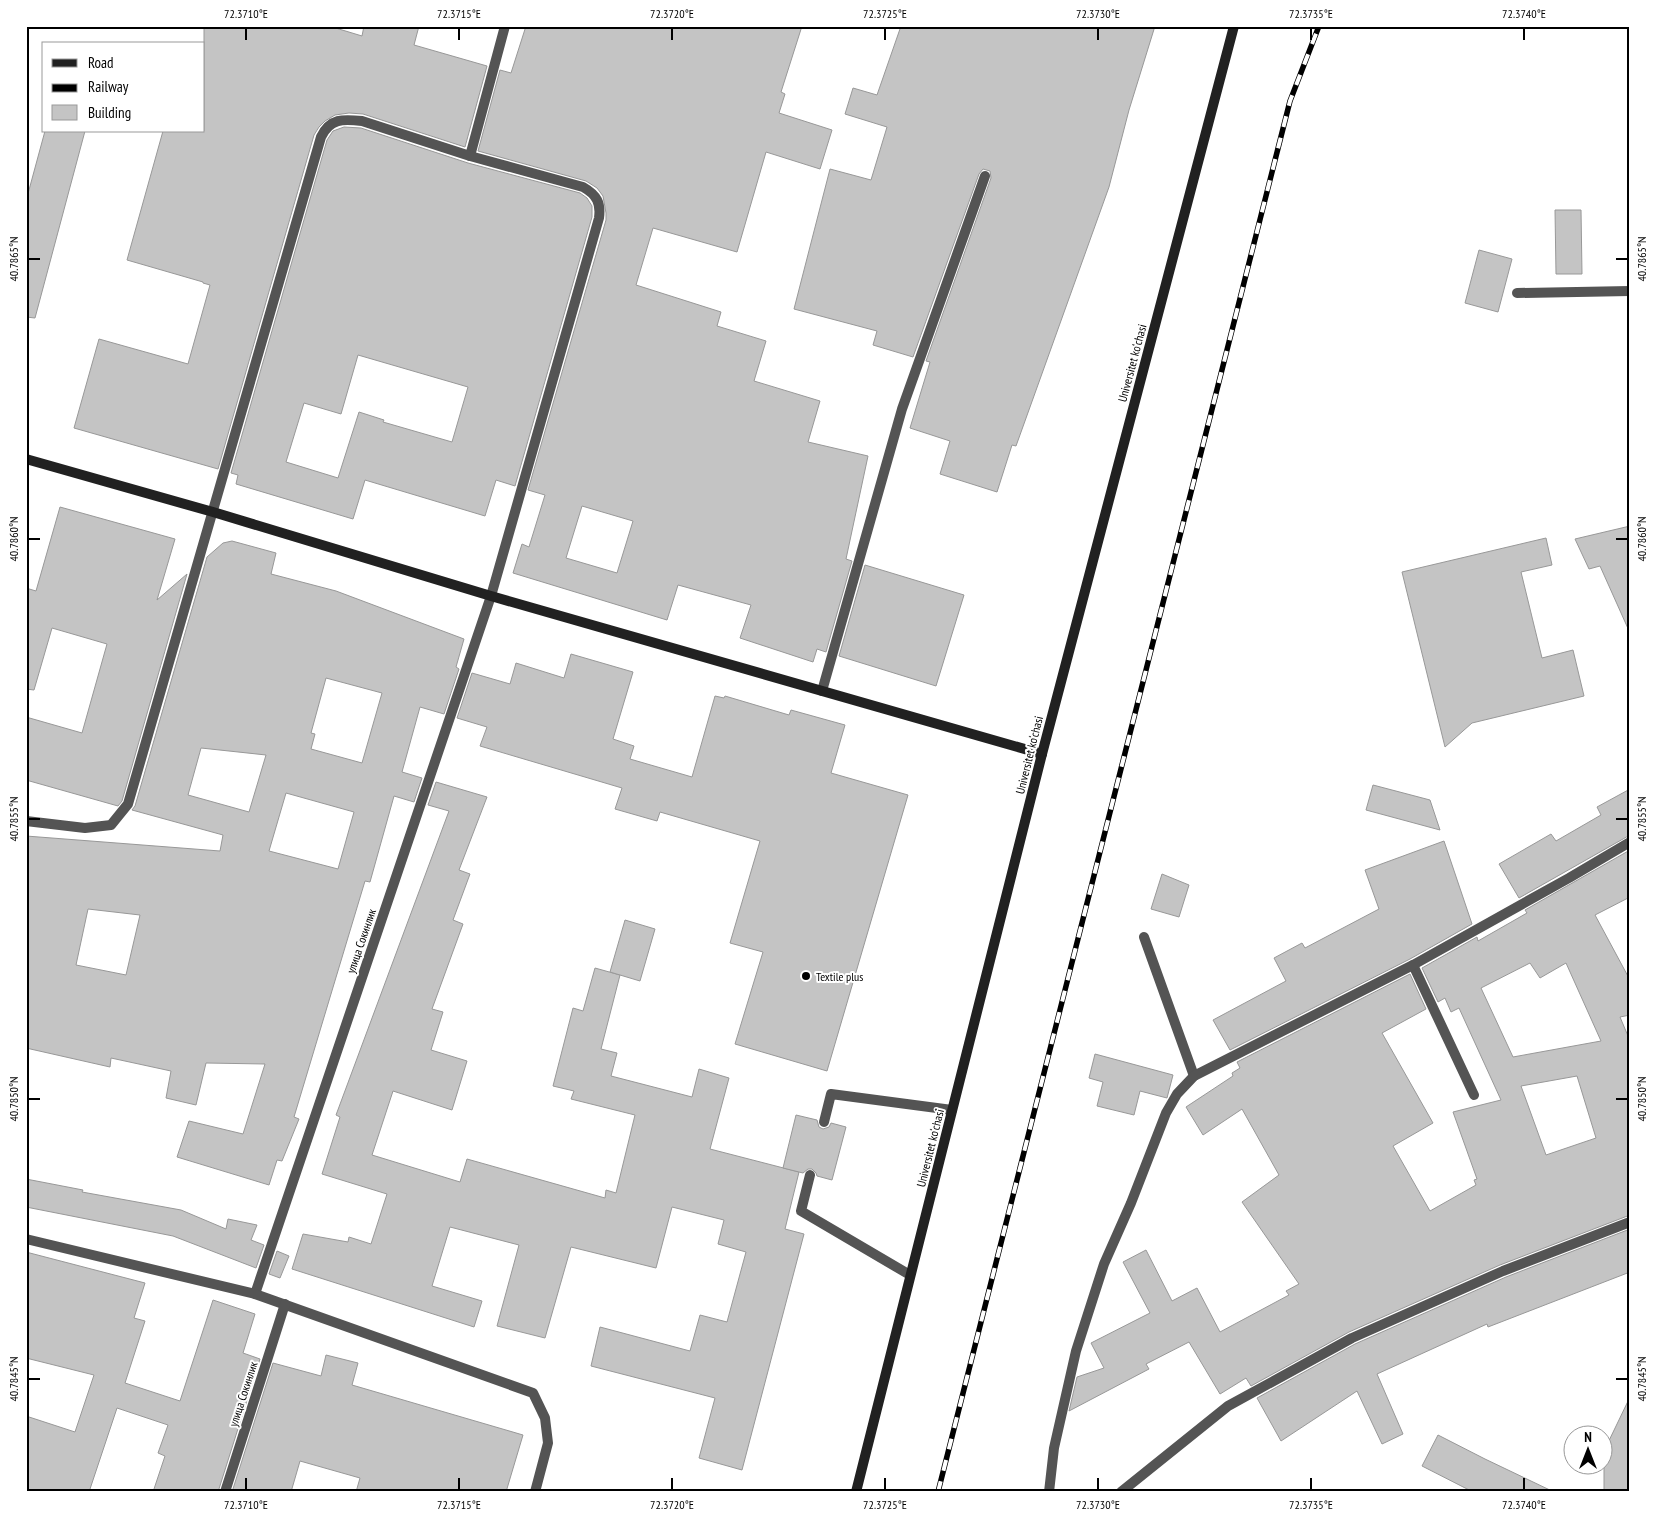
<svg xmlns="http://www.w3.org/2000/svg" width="1656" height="1518" font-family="'PT Sans Narrow',sans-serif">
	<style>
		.building { fill: #c4c4c4; stroke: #989898; fill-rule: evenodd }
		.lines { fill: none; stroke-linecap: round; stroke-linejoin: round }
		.lane { stroke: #545454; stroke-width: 10 }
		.street { stroke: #545454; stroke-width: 10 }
		.secondary { stroke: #212121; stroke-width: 10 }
		.rail-casing { stroke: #000; stroke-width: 5.5 }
		.rail { stroke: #fff; stroke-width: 4; stroke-dasharray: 11; stroke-linecap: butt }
		.ticks { fill: none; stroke: #000; stroke-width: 2 }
		.poi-dot { fill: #000; stroke: #fff; stroke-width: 2 }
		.labels { text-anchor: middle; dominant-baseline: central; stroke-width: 4; stroke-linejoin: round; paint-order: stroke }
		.street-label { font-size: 12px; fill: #000; stroke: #fff }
		.poi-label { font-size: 12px; fill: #000; stroke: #fff; text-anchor: start }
		.neatline { fill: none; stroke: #000; stroke-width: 2 }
		.ticks-label { font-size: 12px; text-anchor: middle; fill: #000 }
	</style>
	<rect width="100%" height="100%" fill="#fff"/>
	<!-- building -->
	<g class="building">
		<path d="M204 26H329L362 36 364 26H419L414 45 487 66 465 147 363 114 349 113 335 115 325 121 319 127 314 135 218 469 74 428 99 339 188 364 210 285 203 283V282L127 260 163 131H204Z"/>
		<path d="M526 26H802L781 92 785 94 779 113 832 130 820 169 766 152 737 252 653 228 636 285 721 312 717 326 766 341 754 381 820 401 808 442 868 456 846 559 852 561 826 652 817 649 813 662 740 638 751 605 678 585 667 620 513 573 522 544 529 547 545 495 528 490 606 220V213L603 196 597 188 586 181 478 151 500 70 511 73ZM582 506 633 521 617 573 566 558Z"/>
		<path d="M901 26H1155L1129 110 1109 187 1016 446 1012 445 997 492 940 474 950 441 910 428 930 362 926 361 991 178 990 171 983 169 979 174 913 357 873 345 877 331 794 309 830 169 871 180 887 127 845 114 853 88 877 95Z"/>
		<path d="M344 127 361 128 468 163 580 193 587 198 592 206V217L515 486 496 480 485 516 365 480 353 519 236 484 238 475 231 473 327 140 333 131ZM358 355 468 387 452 442 383 422 384 420 359 412 338 478 286 462 304 403 341 414Z"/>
		<path d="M45 131H85L35 318 26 317V201Z"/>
		<path d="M1555 210H1581L1582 274H1556Z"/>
		<path d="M1479 250 1512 259 1498 312 1465 303Z"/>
		<path d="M60 507 175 539 157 600 187 574 122 801 118 806 26 780V717L82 733 107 644 52 628 34 690 26 689V588L36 591Z"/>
		<path d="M1630 526V633L1600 566 1589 569 1575 539Z"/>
		<path d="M1546 538 1552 565 1521 572 1542 658 1573 650 1584 696 1472 723 1445 747 1402 572Z"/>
		<path d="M232 541 276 553 271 574 336 591 464 639 456 667 459 669 444 714 420 707 402 772 422 778 414 802 394 796 370 882 365 881 294 1117 299 1119 282 1161 277 1160 269 1185 177 1157 189 1121 243 1134 265 1064 206 1063 196 1105 166 1098 171 1071 111 1058 110 1067 26 1048V836L220 851 223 835 132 810 135 806 207 557 223 543ZM326 678 382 693 362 763 311 749 315 734 311 733ZM201 748 266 755 249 812 188 795ZM286 793 354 812 338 869 269 851ZM88 909 140 915 126 975 76 965Z"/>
		<path d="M865 565 964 595 936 686 839 656Z"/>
		<path d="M571 654 633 672 613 739 634 746 630 759 692 777 715 696 724 698 725 696 789 715 791 710 845 725 831 773 908 795 827 1071 735 1044 763 952 730 943 760 841 660 812 657 821 615 809 622 788 480 746 487 727 457 718 472 673 510 684 516 663 564 678Z"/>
		<path d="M436 782 487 797 459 870 470 874 453 920 463 924 432 1009 443 1012 431 1050 467 1061 452 1110 393 1091 372 1155 460 1182 467 1159 605 1198 606 1190 616 1193 635 1115 571 1099 574 1091 553 1086 573 1008 583 1011 595 968 620 975 601 1049 617 1053 611 1076 692 1097 699 1069 729 1078 710 1149 799 1172 785 1229 804 1234 742 1470 699 1458 715 1398 591 1366 600 1327 690 1351 700 1315 727 1322 746 1252 718 1244 724 1220 672 1207 656 1268 571 1247 545 1338 497 1326 519 1245 450 1227 432 1286 482 1301 474 1327 292 1269 303 1234 348 1242 349 1237 371 1244 387 1194 322 1174 340 1117 336 1115 449 811 428 805Z"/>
		<path d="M1373 785 1430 800 1440 830 1366 810Z"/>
		<path d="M1630 789V835L1519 898 1499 864 1551 834 1556 841 1601 815 1597 807Z"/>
		<path d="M1444 841 1472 924 1410 959 1230 1050 1213 1020 1286 981 1274 958 1302 943 1305 948 1379 909 1365 870Z"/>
		<path d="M1630 850V897L1595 915 1630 980V1015L1620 1017 1628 1036 1630 1035V1215L1500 1265 1349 1332 1251 1386 1246 1378 1220 1394 1189 1342 1146 1364 1149 1369 1069 1411 1077 1377 1104 1368 1091 1343 1150 1313 1123 1262 1146 1250 1172 1301 1197 1288 1220 1332 1289 1295 1286 1291 1299 1284 1242 1202 1279 1175 1242 1109 1203 1135 1186 1107 1233 1076 1232 1073 1240 1068 1237 1062 1410 974 1426 1009 1382 1033 1433 1123 1393 1146 1430 1211 1476 1185 1474 1180 1477 1179 1453 1112 1501 1100 1459 1008 1451 1012 1445 998 1438 1002 1422 968 1477 937 1478 941 1527 913 1525 910ZM1530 963 1540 978 1566 963 1601 1041 1513 1057 1481 988ZM1577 1076 1596 1138 1546 1155 1521 1086Z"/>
		<path d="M1162 874 1189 885 1179 917 1151 909Z"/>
		<path d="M625 920 655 929 640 981 610 972Z"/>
		<path d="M1095 1054 1173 1075 1167 1098 1140 1091 1134 1115 1097 1106 1103 1082 1089 1078Z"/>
		<path d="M796 1115 817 1120 819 1127 823 1129 829 1127 831 1123 846 1127 832 1180 817 1176 816 1173 812 1169H808L803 1173 783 1168Z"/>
		<path d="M26 1179 83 1190 82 1192 181 1210 226 1229 228 1219 257 1225 251 1240 264 1245 256 1268 173 1236 26 1207Z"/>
		<path d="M1630 1229V1272L1488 1327 1487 1324 1377 1374 1403 1434 1382 1444 1357 1391 1281 1441 1257 1398 1355 1344 1506 1277Z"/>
		<path d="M277 1251 289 1256 280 1278 269 1274Z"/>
		<path d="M26 1252 145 1283 134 1318 145 1321 125 1383 180 1401 213 1300 255 1314 243 1353 260 1359 218 1492H153L165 1456 158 1453 168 1425 117 1408 89 1492H26V1416L75 1432 94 1375 26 1358Z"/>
		<path d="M326 1355 358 1363 352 1385 523 1435 506 1492H356L360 1478 300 1461 291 1492H232L273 1363 321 1376Z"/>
		<path d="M1630 1397V1492H1604V1451Z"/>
		<path d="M1438 1435 1485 1459 1554 1492H1473L1422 1466Z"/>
	</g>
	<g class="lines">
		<!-- lane -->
		<g class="lane">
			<path d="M1517 293 1630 291"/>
			<path d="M1144 937 1194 1076"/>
			<path d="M1413 965 1474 1095"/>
			<path d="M824 1122 831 1094 952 1110"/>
			<path d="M810 1175 801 1211 910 1275"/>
		</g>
		<!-- street -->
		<g class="street">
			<path d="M470 156 505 26"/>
			<path d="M822 691 902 409 985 176"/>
			<path d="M26 821 85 828 111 825 128 804 321 137C330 118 343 119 362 121L470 156 583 187C597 195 601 203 599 218L491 596 255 1294"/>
			<path d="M26 1239 255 1294 533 1393 545 1418 548 1443 535 1492"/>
			<path d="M225 1492 285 1304"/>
			<path d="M1049 1492 1054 1448 1076 1351 1104 1264 1131 1203 1166 1113 1177 1094 1194 1076 1413 965 1569 878 1630 842"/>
			<path d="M1121 1492 1228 1406 1352 1338 1503 1271 1630 1222"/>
		</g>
		<!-- secondary -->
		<g class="secondary">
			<path d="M26 459 213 512 491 596 1042 754"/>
			<path d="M856 1492 1042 754 1234 26"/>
		</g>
		<!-- rail casing -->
		<g class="rail-casing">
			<path id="rail" d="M938 1492 1290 101 1319 26"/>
		</g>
		<!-- rail -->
		<use href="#rail" class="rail"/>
	</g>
	<!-- ticks -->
	<path class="ticks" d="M246 28V40M459 28V40M672 28V40M885 28V40M1098 28V40M1311 28V40M1524 28V40M28 259H40M1616 259H1628M28 539H40M1616 539H1628M28 819H40M1616 819H1628M28 1099H40M1616 1099H1628M28 1379H40M1616 1379H1628M246 1478V1490M459 1478V1490M672 1478V1490M885 1478V1490M1098 1478V1490M1311 1478V1490M1524 1478V1490"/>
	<!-- markers -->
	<circle class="poi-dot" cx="806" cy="976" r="5"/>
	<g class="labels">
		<!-- street labels -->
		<g class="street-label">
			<text transform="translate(1132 363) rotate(-75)">Universitet kо‘chasi</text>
			<text transform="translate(1029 755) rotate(-76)">Universitet kо‘chasi</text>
			<text transform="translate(361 941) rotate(-71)">улица Сокинлик</text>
			<text transform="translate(930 1148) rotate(-76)">Universitet kо‘chasi</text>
			<text transform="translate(243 1394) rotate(-72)">улица Сокинлик</text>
		</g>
		<!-- poi labels -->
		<g class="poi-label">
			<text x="816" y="976">Textile plus</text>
		</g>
	</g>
	<!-- border -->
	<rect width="1656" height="1518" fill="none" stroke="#ffffff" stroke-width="55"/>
	<!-- legend -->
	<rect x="42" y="42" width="162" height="90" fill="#ffffff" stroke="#999999"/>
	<rect x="52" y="59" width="25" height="8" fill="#212121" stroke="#999999"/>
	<text x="88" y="68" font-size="15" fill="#000000">Road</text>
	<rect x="52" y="84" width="25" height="8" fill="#000000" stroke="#999999"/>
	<text x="88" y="92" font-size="15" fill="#000000">Railway</text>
	<rect x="52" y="105" width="25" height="15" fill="#c4c4c4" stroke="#999999"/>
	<text x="88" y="118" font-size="15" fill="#000000">Building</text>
	<!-- north arrow -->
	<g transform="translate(1588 1450)"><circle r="24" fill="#ffffff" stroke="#999999"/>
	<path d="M0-4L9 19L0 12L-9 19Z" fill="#000000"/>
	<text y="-8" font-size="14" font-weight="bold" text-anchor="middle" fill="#000000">N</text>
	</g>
	<rect x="28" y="28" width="1600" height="1462" class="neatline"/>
	<g class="ticks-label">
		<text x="246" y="18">72.3710°E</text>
		<text x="459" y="18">72.3715°E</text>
		<text x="672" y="18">72.3720°E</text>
		<text x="885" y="18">72.3725°E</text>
		<text x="1098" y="18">72.3730°E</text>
		<text x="1311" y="18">72.3735°E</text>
		<text x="1524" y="18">72.3740°E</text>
		<text transform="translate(14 259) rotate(-90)" y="4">40.7865°N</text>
		<text transform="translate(1642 259) rotate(-90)" y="4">40.7865°N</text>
		<text transform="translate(14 539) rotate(-90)" y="4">40.7860°N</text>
		<text transform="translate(1642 539) rotate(-90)" y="4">40.7860°N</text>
		<text transform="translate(14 819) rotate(-90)" y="4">40.7855°N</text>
		<text transform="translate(1642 819) rotate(-90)" y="4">40.7855°N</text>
		<text transform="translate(14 1099) rotate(-90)" y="4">40.7850°N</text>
		<text transform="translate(1642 1099) rotate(-90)" y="4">40.7850°N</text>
		<text transform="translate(14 1379) rotate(-90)" y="4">40.7845°N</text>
		<text transform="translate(1642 1379) rotate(-90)" y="4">40.7845°N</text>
		<text x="246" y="1509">72.3710°E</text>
		<text x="459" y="1509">72.3715°E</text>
		<text x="672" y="1509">72.3720°E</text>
		<text x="885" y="1509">72.3725°E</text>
		<text x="1098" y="1509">72.3730°E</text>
		<text x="1311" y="1509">72.3735°E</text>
		<text x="1524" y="1509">72.3740°E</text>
	</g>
</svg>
